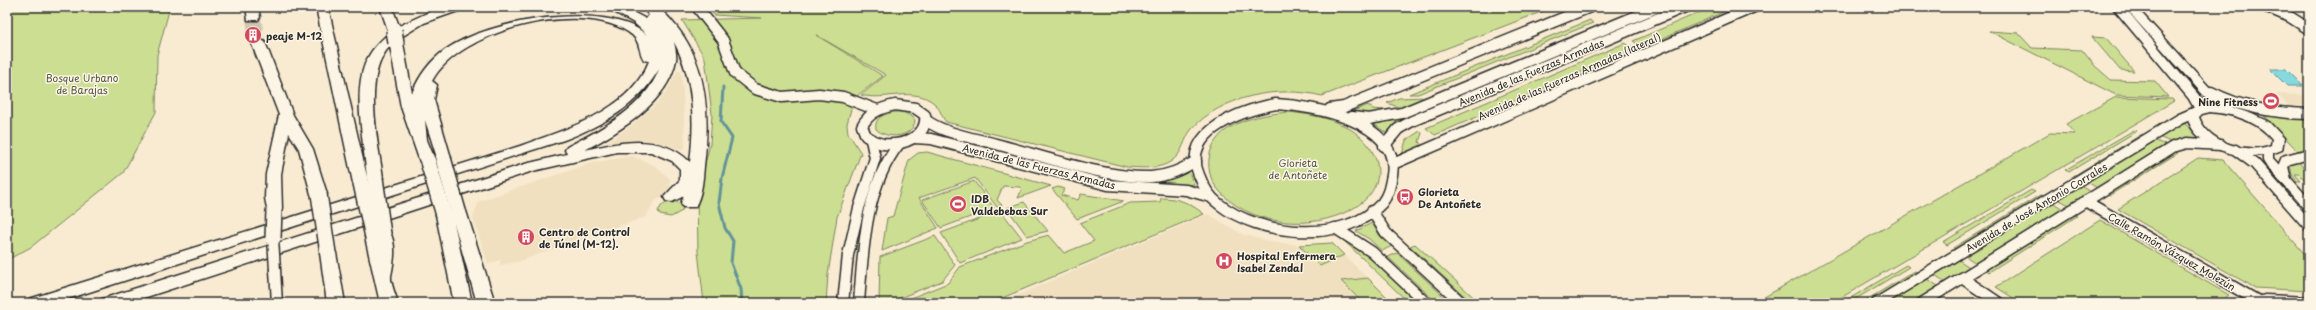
<svg xmlns="http://www.w3.org/2000/svg" width="2316" height="310" font-family="'Playpen Sans',sans-serif">
	<style>
		.built { fill: #f1e0c0 }
		.green { fill: #ccde92; stroke: #7c845e }
		.water { fill: #87d9e0; stroke: #629398 }
		.lines { fill: none; stroke-linecap: round; stroke-linejoin: round }
		.stream { stroke: #629398; stroke-width: 3 }
		.highway-tunnel { stroke: #cfc5b0; stroke-width: 15; stroke-dasharray: 15 8; stroke-linecap: butt }
		.minor-casing { stroke: #2b2b2b; stroke-width: 13 }
		.major-casing { stroke: #2b2b2b; stroke-width: 3 }
		.highway-casing { stroke: #2b2b2b; stroke-width: 3 }
		.minor { stroke: #fcf5e5; stroke-width: 10 }
		.major { fill: #fcf5e5; fill-rule: evenodd }
		.highway { fill: #fcf5e5; fill-rule: evenodd }
		.minor-bridge-casing { stroke: #2b2b2b; stroke-width: 13; stroke-linecap: butt }
		.highway-bridge-casing { stroke: #2b2b2b; stroke-width: 18; stroke-linecap: butt }
		.minor-bridge { stroke: #fcf5e5; stroke-width: 10 }
		.highway-bridge { stroke: #fcf5e5; stroke-width: 15 }
		.labels { text-anchor: middle; dominant-baseline: central; stroke-width: 3; stroke-linejoin: round; paint-order: stroke }
		.poi-label { font-size: 10px; font-weight: bold; fill: #2b2b2b; stroke: #fcf5e5; text-anchor: start }
		.street-label { font-size: 10px; fill: #2b2b2b; stroke: #fcf5e5 }
		.park-label { font-size: 10px; fill: #535845; stroke: #fcf5e5 }
	</style>
	<rect width="100%" height="100%" fill="#f8ebd1"/>
	<filter id="ink" filterUnits="userSpaceOnUse"><feTurbulence type="fractalNoise" baseFrequency=".025" numOctaves="2"/><feDisplacementMap in="SourceGraphic" scale="8" xChannelSelector="R" yChannelSelector="G"/><feConvolveMatrix kernelMatrix="1 2 1 2 8 2 1 2 1" color-interpolation-filters="sRGB"/></filter>
	<g filter="url(#ink)">
		<!-- built -->
		<g class="built">
			<path d="M678 70H681L683 91 685 148 679 149 662 143 638 141 606 143 631 126 657 103 666 92Z"/>
			<path d="M2277 94 2309 95V106H2288Z"/>
			<path d="M632 156 654 165 670 179V188L667 194 654 202 646 217 517 262 500 265V260L488 264 473 218 479 201 595 162Z"/>
			<path d="M1208 214 1242 234 1264 240 1299 245 1332 243 1393 303H999Z"/>
		</g>
		<!-- green -->
		<g class="green">
			<path d="M7 7H170L157 55 156 112 123 173 31 247 7 260Z"/>
			<path d="M706 7H1554L1322 96C1279 85 1220 96 1191 130 1184 139 1183 152 1174 159 1162 170 1142 168 1127 167L946 122C941 116 941 110 935 104 914 85 884 102 861 95L886 75 816 35 883 76 858 95 851 109 847 124 848 133 861 153 837 217 828 274 826 303H704L698 252 697 196 710 144 712 114 705 58 682 20 762 18 714 15Z"/>
			<path d="M1712 7H1735L1643 47 1633 41Z"/>
			<path d="M1590 20 1593 23 1418 94H1409Z"/>
			<path d="M1989 31 2018 33 2032 48 2082 50 2095 66 2111 80 2155 81 2168 97 2116 95Z"/>
			<path d="M2092 37 2106 38 2134 71 2120 70Z"/>
			<path d="M1625 43 1635 49 1435 135 1426 128Z"/>
			<path d="M1426 97 1401 108 1387 103 1399 98Z"/>
			<path d="M2116 97 2172 99 2174 101 1832 303H1754L2050 133 2075 134 2066 124Z"/>
			<path d="M1368 105 1373 109 1395 111 1379 115 1353 111Z"/>
			<path d="M903 112 913 117 915 120C914 138 886 140 876 129 873 115 892 111 903 112Z"/>
			<path d="M1288 112C1306 114 1322 116 1338 123 1379 139 1396 185 1352 209 1311 232 1246 226 1216 187 1210 179 1208 168 1209 159 1213 122 1259 115 1288 112Z"/>
			<path d="M2262 114 2309 116V152L2298 151Z"/>
			<path d="M1404 118 1405 119 1393 126 1386 133 1374 124Z"/>
			<path d="M2183 122 2202 139 2187 138 2170 142 2159 137Z"/>
			<path d="M2134 130 2137 131 2069 172 2065 170Z"/>
			<path d="M1420 131 1422 133 1419 142 1423 146 1402 155 1406 140Z"/>
			<path d="M2142 134 2144 135 2077 176 2075 175Z"/>
			<path d="M2154 140 2165 145 2097 188 2086 181Z"/>
			<path d="M2175 151 2178 153 2110 195 2108 194Z"/>
			<path d="M927 152 1051 186 1018 198 1022 189 1020 187 1003 186 997 200 1002 205 997 207 975 178 919 198 938 228 882 251 887 218 893 216 909 160 918 153Z"/>
			<path d="M2198 158 2223 160 2309 259V291L2255 288 2118 209Z"/>
			<path d="M2297 160 2309 174V180H2305L2299 174H2295L2301 181H2297L2292 175 2290 165 2293 161Z"/>
			<path d="M1189 172 1194 185 1163 183V181Z"/>
			<path d="M974 181 994 208 941 228 922 200Z"/>
			<path d="M2080 186 2091 192 2069 205 2058 199Z"/>
			<path d="M1058 187 1065 189 1061 195 1078 200 1081 194 1124 201 1077 219 1052 189Z"/>
			<path d="M2031 190 2035 192 1947 245 1943 242Z"/>
			<path d="M2040 195 2042 196 1955 249 1953 248Z"/>
			<path d="M1161 198C1179 198 1190 203 1204 214L990 303H898L948 283 960 267 1027 241 1049 235 1064 253 1094 241 1080 223 1130 203 1160 202Z"/>
			<path d="M673 201 683 204 682 211 671 217 660 215 658 211 662 205Z"/>
			<path d="M1024 202 1048 231 1027 236 1007 208Z"/>
			<path d="M2052 202 2063 209 1976 263 1965 256Z"/>
			<path d="M1001 211 1022 238 960 263 941 233Z"/>
			<path d="M2074 215 2077 216 1989 272 1986 270Z"/>
			<path d="M2100 220 2229 295 2219 303H2021L1996 287Z"/>
			<path d="M1372 223 1379 235 1392 246 1382 251 1369 239 1356 231Z"/>
			<path d="M935 236 955 265 942 281 887 303H879L880 257Z"/>
			<path d="M1339 236 1354 243 1417 303H1409Z"/>
			<path d="M1332 243 1344 255 1320 266 1299 245Z"/>
			<path d="M1415 244 1480 303H1472L1410 246Z"/>
			<path d="M1397 253 1451 303H1437L1388 257Z"/>
			<path d="M1959 260 1969 267 1945 282 1935 275Z"/>
			<path d="M1906 265 1909 267 1849 303H1842Z"/>
			<path d="M1915 271 1917 272 1866 303H1861Z"/>
			<path d="M1368 278 1393 303H1363L1341 281Z"/>
			<path d="M1927 279 1938 286 1911 303H1888Z"/>
		</g>
		<!-- water -->
		<path class="water" d="M2270 69H2286L2303 86H2287Z"/>
		<g class="lines">
			<!-- stream -->
			<path class="stream" d="M723 87 721 122 732 138 722 178 719 203 725 228 733 241 731 263 741 289 742 303"/>
			<!-- highway-tunnel -->
			<path class="highway-tunnel" d="M253 17 258 42"/>
			<!-- minor casing -->
			<g class="minor-casing">
				<g id="minor">
					<path d="M697 7 723 40 735 73 755 89 782 97 819 94 843 97 877 110"/>
					<path d="M2266 7 2290 17 2309 29"/>
					<path d="M2211 92C2242 108 2274 113 2309 114"/>
					<path d="M1276 104C1313 106 1401 121 1392 175 1390 185 1389 194 1382 203 1345 245 1259 236 1219 204 1209 197 1203 186 1199 175 1180 131 1244 110 1276 104Z"/>
					<path d="M895 105 915 108 925 115C928 137 902 146 883 144 877 143 871 139 866 136L862 126C869 113 880 108 895 105Z"/>
					<path d="M1330 109 1344 107 1590 7"/>
					<path d="M1352 117 1369 119 1402 113 1658 7"/>
					<path d="M927 121C946 134 974 138 996 144 1043 156 1103 178 1151 177 1168 176 1181 170 1196 161"/>
					<path d="M914 138 931 139 1108 185 1186 190 1211 197"/>
					<path d="M1384 146 1398 129 1412 121 1685 7"/>
					<path d="M2236 150 2255 164 2309 226"/>
					<path d="M2268 153V160L2309 206"/>
					<path d="M1393 164 1754 7"/>
					<path d="M2286 180 2283 167 2286 160 2309 154"/>
					<path d="M2085 201 2258 301"/>
					<path d="M1372 211 1386 233 1462 303"/>
					<path d="M1335 228 1372 252 1426 303"/>
					<path d="M275 270 277 303"/>
					<path d="M1962 278 1999 303"/>
					<path d="M843 303 848 255 859 208 875 158 871 140"/>
					<path d="M859 303C863 250 865 187 899 144"/>
					<path d="M1877 303 2180 119 2196 112"/>
					<path d="M1922 303 2173 147 2187 143 2221 145"/>
					<path d="M2252 303 2265 300 2309 302"/>
				</g>
			</g>
			<!-- major casing -->
			<g class="major-casing">
				<path id="major" d="M2112 7H2124L2198 94 2205 105H2215L2205 97 2124 7H2136L2213 91 2234 108 2252 114 2269 122 2284 138 2282 150C2251 164 2197 153 2187 117L2194 108 2189 99ZM2210 112C2233 114 2256 120 2272 139L2271 145C2248 155 2207 142 2199 117L2202 114Z"/>
			</g>
			<!-- highway casing -->
			<g class="highway-casing">
				<g id="highway">
					<path d="M246 7H258L260 17 258 20H248Z"/>
					<path d="M316 7H328L367 177C364 145 353 94 365 64 370 51 379 42 389 33L380 7H392L399 26 440 7H462L461 10 424 23 398 39 403 43 412 93C419 76 430 61 445 50 488 19 607 0 647 35L634 23 605 7H623L646 19 649 15 642 7C646 7 653 6 657 8 664 11 671 20 676 26 708 65 710 118 704 166 703 179 702 195 695 207H683L681 203 684 196 672 202 666 201 664 197 680 180V169L672 161 651 152H617L533 171 128 303H99L102 299 525 164 567 154 565 150 567 147C600 130 646 107 659 69 638 106 603 125 564 140L55 303H26L29 299 520 146C566 129 629 112 649 61L644 60C637 49 642 41 628 32 579 0 459 30 432 81L437 85 434 100 451 158 448 161H438L425 120 427 140 436 162 433 165H423L420 162 401 107 390 46C362 76 378 141 383 178L380 182H370L368 178 369 183 366 187H356L353 183ZM674 42C694 79 695 121 690 162 661 133 620 142 585 150 620 131 668 103 676 60 677 55 675 47 674 42Z"/>
					<path d="M258 38 265 42 293 115 313 149 327 194 324 198H314L311 194 299 149 289 133 281 174 282 210 280 214H268L265 198 266 174 279 115 251 42Z"/>
					<path d="M458 206 464 207 466 211 495 303H477L454 223 472 303H454L436 215 438 211 444 210 451 213 452 207Z"/>
					<path d="M383 228 389 230C397 244 394 261 391 276 390 282 396 296 398 303H380L367 246 365 237 367 233 376 232Z"/>
					<path d="M328 247 334 249 336 253 345 303H327L320 253 322 249Z"/>
				</g>
			</g>
			<!-- minor -->
			<use href="#minor" class="minor"/>
			<!-- major -->
			<use href="#major" class="major"/>
			<!-- highway -->
			<use href="#highway" class="highway"/>
			<!-- minor-bridge casing -->
			<g class="minor-bridge-casing">
				<path id="minor-bridge" d="M273 238 275 270"/>
			</g>
			<!-- highway-bridge casing -->
			<g class="highway-bridge-casing">
				<g id="highway-bridge">
					<path d="M394 30 396 43"/>
					<path d="M443 158 458 211"/>
					<path d="M428 162 444 215"/>
					<path d="M375 178 383 234"/>
					<path d="M361 183 373 237"/>
					<path d="M319 194 328 253"/>
					<path d="M273 238 274 210"/>
				</g>
			</g>
			<!-- minor-bridge -->
			<use href="#minor-bridge" class="minor-bridge"/>
			<!-- highway-bridge -->
			<use href="#highway-bridge" class="highway-bridge"/>
		</g>
	</g>
	<!-- icons -->
	<defs>
		<g id="building-disc" transform="scale(0.9)"><circle r="9.5" fill="#d1495b" stroke="#fcf5e5"/><path d="M-4-6H4V6H1V3H-1V6H-4ZM-2.5-4.3h1.7v1.8h-1.7ZM.8-4.3h1.7v1.8H.8ZM-2.5-1h1.7V.8h-1.7ZM.8-1h1.7V.8H.8Z" fill="#fff"/></g>
		<g id="stadium-disc" transform="scale(0.9)"><circle r="9.5" fill="#d1495b" stroke="#fcf5e5"/><path d="M0-5a6.5 5 0 1 0 0 10a6.5 5 0 1 0 0-10ZM-3.5-1.8h7v3.6h-7Z" fill="#fff"/></g>
		<g id="bus-disc" transform="scale(0.9)"><circle r="9.5" fill="#d1495b" stroke="#fcf5e5"/><path d="M-5-6H5V4H4V6H2V4H-2V6H-4V4H-5ZM-3.5-4V0h7V-4ZM-3.5 1.2v1.5H-2V1.2ZM2 1.2v1.5H3.5V1.2Z" fill="#fff"/></g>
		<g id="hospital-disc" transform="scale(0.9)"><circle r="9.5" fill="#d1495b" stroke="#fcf5e5"/><path d="M-5-5h3v3.5h4V-5h3V5h-3V1.5h-4V5h-3Z" fill="#fff"/></g>
	</defs>
	<g fill-rule="evenodd">
		<use href="#building-disc" x="253" y="35"/>
		<use href="#stadium-disc" x="2271" y="101"/>
		<use href="#bus-disc" x="1405" y="197"/>
		<use href="#stadium-disc" x="958" y="204"/>
		<use href="#building-disc" x="526" y="237"/>
		<use href="#hospital-disc" x="1224" y="261"/>
	</g>
	<g class="labels">
		<!-- poi labels -->
		<g class="poi-label">
			<text x="266" y="35">peaje M-12</text>
			<text x="2258" y="101" text-anchor="end">Nine Fitness</text>
			<text x="1418" y="191">Glorieta<tspan x="1418" dy="12">De Antoñete</tspan></text>
			<text x="971" y="198">IDB<tspan x="971" dy="12">Valdebebas Sur</tspan></text>
			<text x="539" y="231">Centro de Control<tspan x="539" dy="12">de Túnel (M-12).</tspan></text>
			<text x="1237" y="255">Hospital Enfermera<tspan x="1237" dy="12">Isabel Zendal</tspan></text>
		</g>
		<!-- street labels -->
		<g class="street-label">
			<text transform="translate(1531 72) rotate(-23)">Avenida de las Fuerzas Armadas</text>
			<text transform="translate(1569 76) rotate(-24)">Avenida de las Fuerzas Armadas (lateral)</text>
			<text transform="translate(1039 166) rotate(14)">Avenida de las Fuerzas Armadas</text>
			<text transform="translate(2036 207) rotate(-31)">Avenida de José Antonio Corrales</text>
			<text transform="translate(2172 251) rotate(30)">Calle Ramón Vázquez Molezún</text>
		</g>
		<!-- park labels -->
		<g class="park-label">
			<text x="82" y="77">Bosque Urbano<tspan x="82" dy="12">de Barajas</tspan></text>
			<text x="1298" y="162">Glorieta<tspan x="1298" dy="12">de Antoñete</tspan></text>
		</g>
	</g>
	<!-- margin -->
	<rect width="2316" height="310" fill="none" stroke="#fcf5e5" stroke-width="24"/>
	<rect x="12" y="12" width="2292" height="286" fill="none" stroke="#2b2b2b" stroke-width="1.5" filter="url(#ink)"/>
</svg>
